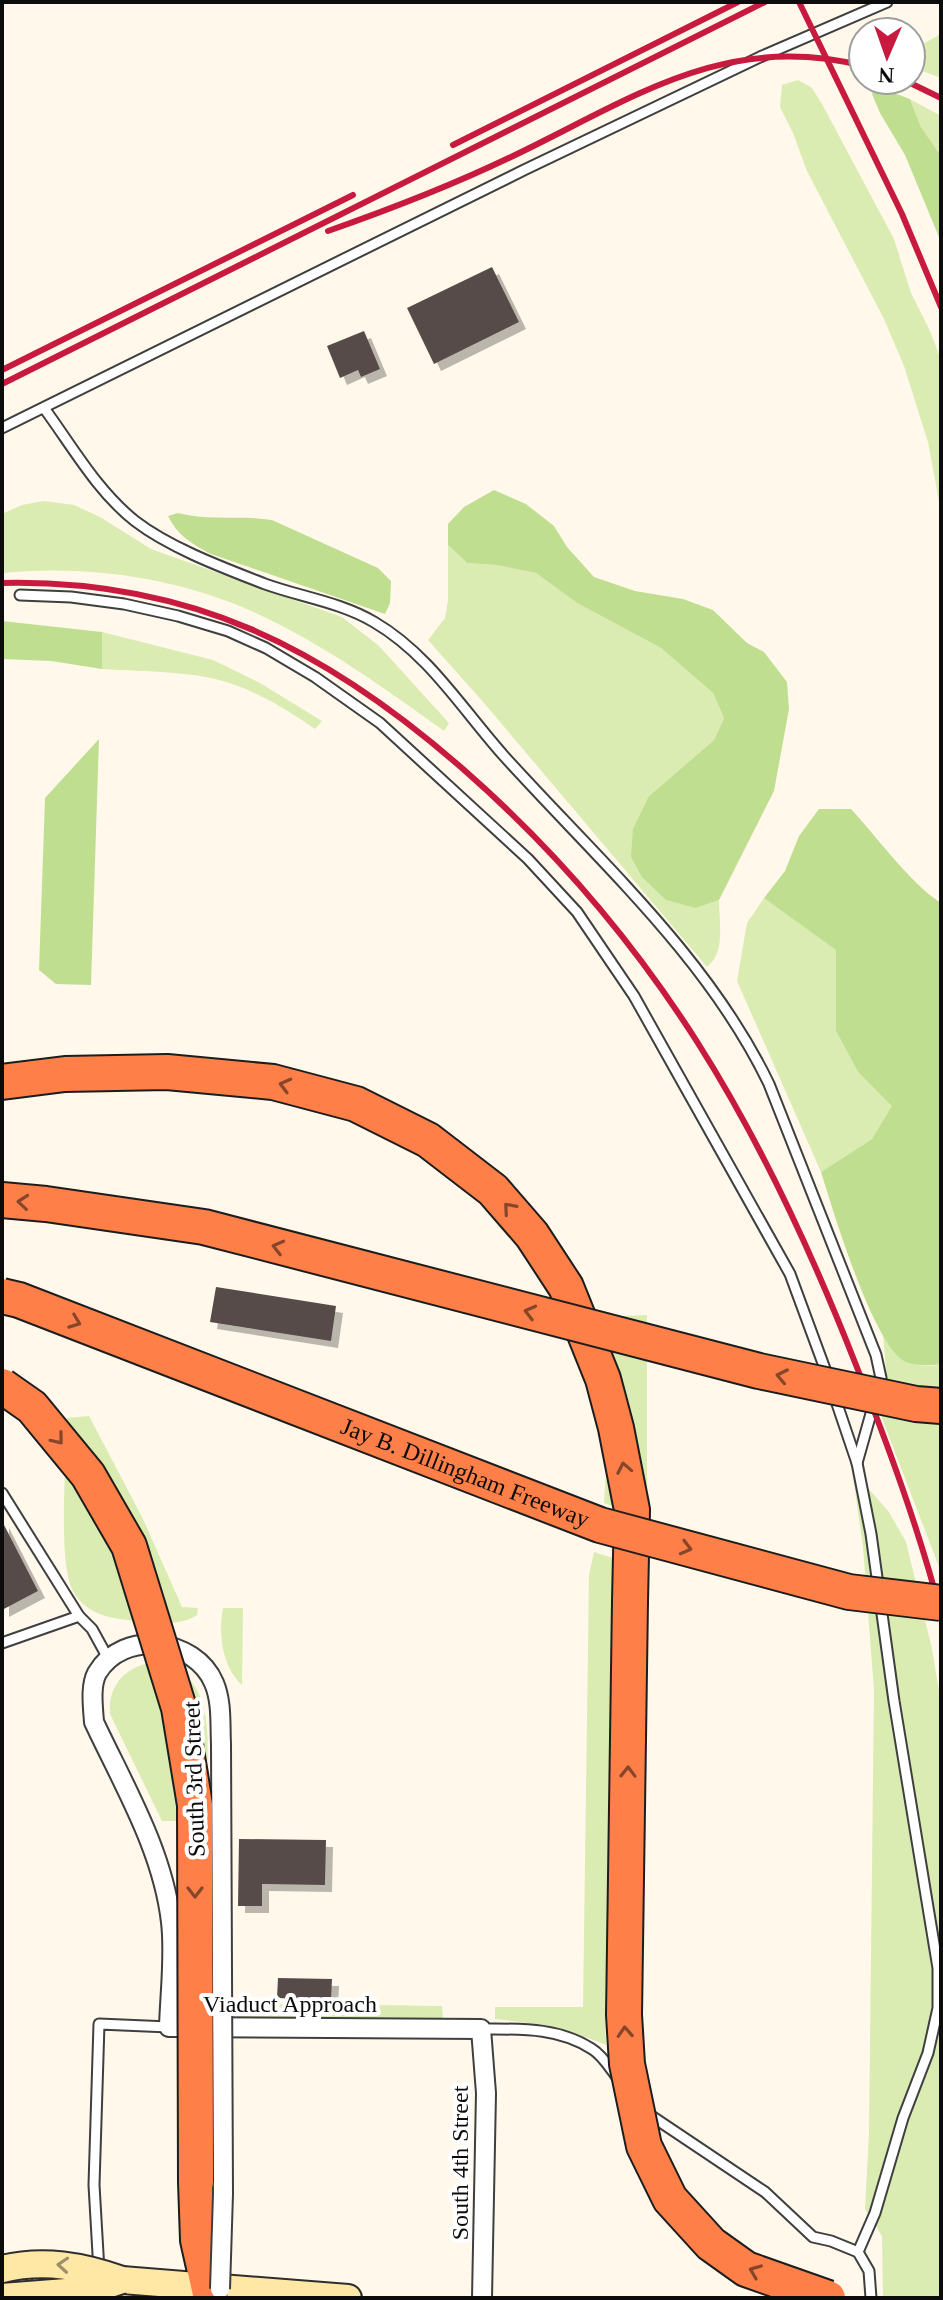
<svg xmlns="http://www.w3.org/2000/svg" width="943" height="2300" font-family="'Times New Roman',serif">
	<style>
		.green { fill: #daecb2 }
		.forest { fill: #c0de90 }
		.building { fill: #564b48; filter: url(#shadow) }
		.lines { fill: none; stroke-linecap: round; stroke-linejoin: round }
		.lane-casing { stroke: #3f3f3f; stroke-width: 13 }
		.street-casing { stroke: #3f3f3f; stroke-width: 22 }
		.secondary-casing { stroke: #2e2e2e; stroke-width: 30 }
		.highway-casing { stroke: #1d1d1d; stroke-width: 38 }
		.lane { stroke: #fff; stroke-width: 9 }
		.street { stroke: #fff; stroke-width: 18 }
		.secondary { stroke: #ffe7a6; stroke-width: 26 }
		.highway { stroke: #ff7f49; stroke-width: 34 }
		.rail { stroke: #c71a3e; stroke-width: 6 }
		.street-bridge-casing { stroke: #3f3f3f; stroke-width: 22; stroke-linecap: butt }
		.secondary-bridge-casing { stroke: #2e2e2e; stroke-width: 30; stroke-linecap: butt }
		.highway-bridge-casing { stroke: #1d1d1d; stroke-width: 38; stroke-linecap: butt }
		.street-bridge { stroke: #fff; stroke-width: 18 }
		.secondary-bridge { stroke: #ffe7a6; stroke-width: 26 }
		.highway-bridge { stroke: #ff7f49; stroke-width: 34 }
		.oneway { stroke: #86462a }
		.oneway2 { stroke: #9e8f68 }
		.labels { text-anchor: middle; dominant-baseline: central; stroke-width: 8; stroke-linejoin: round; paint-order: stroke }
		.street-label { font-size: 24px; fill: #0c0c0c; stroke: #fff }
	</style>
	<defs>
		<filter id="shadow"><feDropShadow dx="7" dy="7" stdDeviation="0" flood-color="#0004"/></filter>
	</defs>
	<rect width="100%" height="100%" fill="#fff8eb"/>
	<!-- green -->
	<g class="green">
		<path d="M911 33 921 45 941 34V78L911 67Z"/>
		<path d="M798 80 812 88 822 104 894 239 911 293 930 331 941 360V512L928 442 904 366 884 319 807 171 793 133 780 107 782 85Z"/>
		<path d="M910 99 941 116V156L921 127Z"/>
		<path d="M43 501 74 505 100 517 151 549 342 617 379 646 449 723 444 731C380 685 315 638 242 607 168 576 81 565 2 573V514L22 505Z"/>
		<path d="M448 545 467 563 496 565 536 573 577 603 661 648 713 693 724 718 714 740 649 796 696 908 719 900C719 923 726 952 707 967L484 703 428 640 445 618 448 600Z"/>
		<path d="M102 632 213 660 260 683 322 721 315 729C292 713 265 696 238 686 197 670 146 672 102 669Z"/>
		<path d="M764 898 837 950 836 1031 858 1072 893 1106 872 1139 821 1172 737 981 747 923Z"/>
		<path d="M647 1315V1518L604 1503 606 1471 596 1317Z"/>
		<path d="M883 1335C899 1355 912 1372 941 1364V1572L878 1408 887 1381Z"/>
		<path d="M89 1416 143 1519 182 1607 198 1608 197 1615C179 1627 157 1622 137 1621 112 1619 86 1615 73 1591 57 1563 67 1454 67 1418Z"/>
		<path d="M852 1470 889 1512 906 1542 932 1649 941 1703V2298H883L882 2236 865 2209 869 2133 874 1690 863 1547Z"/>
		<path d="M594 1552 616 1559 605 2014 606 2045C569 2029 535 2023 495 2019V2007H583L589 1575Z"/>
		<path d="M223 1608H243L242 1685C222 1667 218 1633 223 1608Z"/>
		<path d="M149 1663C163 1666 178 1668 189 1679 218 1709 205 1782 204 1821H162L110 1714C108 1687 123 1669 149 1663Z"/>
		<path d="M237 2003 442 2006 443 2020 237 2017Z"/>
	</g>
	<!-- forest -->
	<g class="forest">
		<path d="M875 86 910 99 921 127 941 156V242L905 155 880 113 872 94Z"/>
		<path d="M494 490 526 504 554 526 567 547 594 577 635 591 683 599 713 610 747 643 764 652 787 682 789 709 774 791 719 900 696 908 666 900 642 877 631 857 633 829 649 796 714 740 724 718 713 693 661 648 577 603 536 573 496 565 467 563 448 545V524L464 507Z"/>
		<path d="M178 513C209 521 240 515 272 520L378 568 391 581 390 603 385 614 211 554C192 544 178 536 168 516Z"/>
		<path d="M2 621 102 632V669L51 661 2 659Z"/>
		<path d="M99 739 91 985 56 984 39 970 45 798Z"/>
		<path d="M819 809H851C877 837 911 884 941 903V1364C932 1366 913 1366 904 1361 872 1342 833 1210 821 1172L872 1139 892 1106 858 1072 836 1031V950L764 898 785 871 799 836Z"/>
	</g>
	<!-- building -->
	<g class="building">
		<path d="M492 267 519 322 434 364 407 308Z"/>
		<path d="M364 331 380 369 361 377 358 370 340 378 327 346Z"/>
		<path d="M216 1287 336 1306 331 1341 210 1322Z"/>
		<path d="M2 1521 38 1591 2 1610Z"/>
		<path d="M239 1839 326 1840 325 1885 262 1884V1906H238Z"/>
		<path d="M278 1978 332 1979 331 2000 277 1998Z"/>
	</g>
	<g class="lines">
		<!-- lane casing -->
		<g class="lane-casing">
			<g id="lane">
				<path d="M44 408C72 446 97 491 135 521 170 548 224 568 265 584 301 597 340 602 374 622 429 654 462 709 504 756 597 859 708 957 769 1084L876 1355 881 1378 857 1463"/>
				<path d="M2 428 524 170 760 57 887 2"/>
				<path d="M20 595 71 597 124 604 178 616 228 631 266 648 315 677 380 723 528 859 577 912 634 996 790 1274 828 1377"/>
				<path d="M834 1395 857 1463 871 1534 894 1701 938 1968V2008L928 2053 903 2118 875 2213 858 2252"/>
				<path d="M2 1493 79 1616 92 1629 109 1660"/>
				<path d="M2 1643 79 1616"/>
				<path d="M481 2029C520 2029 558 2027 592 2049 602 2055 610 2068 617 2077"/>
				<path d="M647 2113 765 2192 813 2237 831 2241 858 2252 869 2271 871 2298"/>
				<path d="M99 2271 94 2185 99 2024 169 2027"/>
			</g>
		</g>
		<!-- street casing -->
		<g class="street-casing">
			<g id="street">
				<path d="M221 1744C220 1723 222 1702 214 1683 195 1638 123 1629 97 1673 90 1686 93 1707 94 1722 124 1786 163 1851 171 1922 175 1956 170 1993 169 2027L481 2029 486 2093 482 2298"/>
				<path d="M2 2283 22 2279"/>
			</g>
		</g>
		<!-- secondary casing -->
		<g class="secondary-casing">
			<path id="secondary" d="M122 2280 348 2298"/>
		</g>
		<!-- highway casing -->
		<g class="highway-casing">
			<g id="highway">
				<path d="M2 1082 65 1074 167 1072 273 1082 356 1104 428 1140 493 1190 532 1235 566 1287 603 1379 616 1428 632 1510 630 1601"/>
				<path d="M196 2182 198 2240 211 2298"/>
			</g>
		</g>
		<!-- lane -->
		<use href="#lane" class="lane"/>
		<!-- street -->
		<use href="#street" class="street"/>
		<!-- secondary -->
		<use href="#secondary" class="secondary"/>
		<!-- highway -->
		<use href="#highway" class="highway"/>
		<!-- rail -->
		<g class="rail">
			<path d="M799 2 902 214 941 307"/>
			<path d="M904 80 941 98"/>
			<path d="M453 145 738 2"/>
			<path d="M328 231C391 209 453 185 513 156 632 99 725 31 863 66"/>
			<path d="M2 370 353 195"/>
			<path d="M2 384 765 2"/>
			<path d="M2 583C189 579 325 648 463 769 656 938 764 1130 856 1365 889 1447 919 1529 941 1614"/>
		</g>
		<!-- street-bridge casing -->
		<g class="street-bridge-casing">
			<path id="street-bridge" d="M220 2289 223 2194 221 1744"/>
		</g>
		<!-- secondary-bridge casing -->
		<g class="secondary-bridge-casing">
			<g id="secondary-bridge">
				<path d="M2 2269C44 2259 82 2266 122 2280"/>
				<path d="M2 2297 92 2290 122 2280"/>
			</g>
		</g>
		<!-- highway-bridge casing -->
		<g class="highway-bridge-casing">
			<g id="highway-bridge">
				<path d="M2 1200 46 1204 204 1227 759 1371 916 1404 941 1406"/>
				<path id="s1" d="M2 1296 19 1300 600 1525 849 1592 941 1603"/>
				<path d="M2 1386 32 1407 88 1475 129 1546 179 1708 195 1805 196 2182"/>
				<path d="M630 1601 624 2015 627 2064 644 2146 670 2199 711 2244 746 2269 828 2298"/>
			</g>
		</g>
		<!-- street-bridge -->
		<use href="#street-bridge" class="street-bridge"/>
		<!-- secondary-bridge -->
		<use href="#secondary-bridge" class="secondary-bridge"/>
		<!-- highway-bridge -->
		<use href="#highway-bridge" class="highway-bridge"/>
	</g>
	<!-- one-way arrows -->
	<defs><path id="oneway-chevron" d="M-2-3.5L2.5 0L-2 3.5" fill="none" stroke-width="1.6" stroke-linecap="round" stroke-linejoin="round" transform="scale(2)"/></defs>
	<g class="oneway">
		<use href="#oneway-chevron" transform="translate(285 1085) rotate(-165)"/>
		<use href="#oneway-chevron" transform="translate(23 1202) rotate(-175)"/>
		<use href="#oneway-chevron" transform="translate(509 1208) rotate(-131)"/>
		<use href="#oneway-chevron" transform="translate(278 1247) rotate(-166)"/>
		<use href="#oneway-chevron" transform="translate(530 1312) rotate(-166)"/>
		<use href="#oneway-chevron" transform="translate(75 1322) rotate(21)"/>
		<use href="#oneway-chevron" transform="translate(782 1376) rotate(-168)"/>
		<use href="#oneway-chevron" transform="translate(58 1439) rotate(51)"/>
		<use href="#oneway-chevron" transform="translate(624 1468) rotate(-101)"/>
		<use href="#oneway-chevron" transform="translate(686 1548) rotate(15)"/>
		<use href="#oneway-chevron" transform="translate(628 1772) rotate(-89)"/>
		<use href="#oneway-chevron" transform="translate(195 1892) rotate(90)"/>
		<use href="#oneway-chevron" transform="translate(625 2032) rotate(-93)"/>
		<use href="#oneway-chevron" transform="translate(755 2271) rotate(-158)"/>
	</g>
	<use class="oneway2" href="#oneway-chevron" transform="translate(63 2265) rotate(-176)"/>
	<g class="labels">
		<!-- street labels -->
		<g class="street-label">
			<text stroke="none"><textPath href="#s1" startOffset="496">Jay B. Dillingham Freeway</textPath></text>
			<text transform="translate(194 1779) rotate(-92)">South 3rd Street</text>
			<text x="290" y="2004">Viaduct Approach</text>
			<text transform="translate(460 2163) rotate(-90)">South 4th Street</text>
		</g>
	</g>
	<!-- border -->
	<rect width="943" height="2300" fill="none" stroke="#0c0c0c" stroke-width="8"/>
	<!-- north arrow -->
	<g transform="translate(887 56) rotate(182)"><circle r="38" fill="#ffffff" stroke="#9e9e9e" stroke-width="2"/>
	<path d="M0-6L14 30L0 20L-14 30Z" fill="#c71a3e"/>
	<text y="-12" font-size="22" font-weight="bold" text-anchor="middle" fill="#0c0c0c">N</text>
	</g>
</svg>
